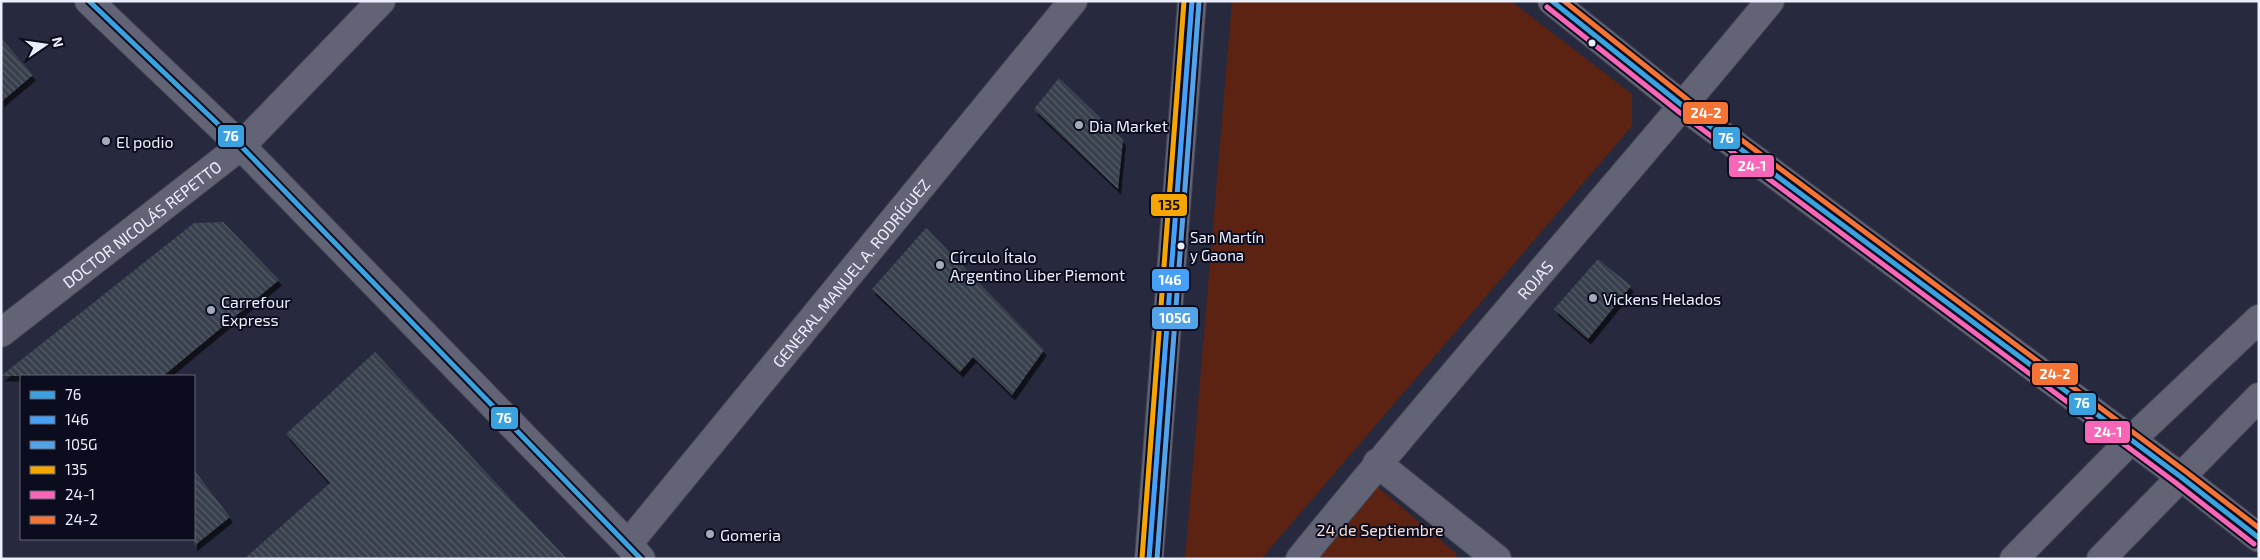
<svg xmlns="http://www.w3.org/2000/svg" width="2260" height="560" font-family="'Exo 2',sans-serif">
	<style>
		.park { fill: #5c2312 }
		.building { fill: url(#building-back-hatch); filter: url(#shadow) }
		.lines { fill: none; stroke-linecap: round; stroke-linejoin: round }
		.minor-casing { stroke: #424353; stroke-width: 30 }
		.major-casing { stroke: #424353; stroke-width: 30 }
		.minor { stroke: #626475; stroke-width: 28 }
		.major { stroke: #626475; stroke-width: 28 }
		.bus-1-casing { stroke: #0b0d1e; stroke-width: 9 }
		.bus-2-casing { stroke: #0b0d1e; stroke-width: 9 }
		.bus-3-casing { stroke: #0b0d1e; stroke-width: 9 }
		.bus-4-casing { stroke: #0b0d1e; stroke-width: 9 }
		.bus-5-casing { stroke: #0b0d1e; stroke-width: 9 }
		.bus-6-casing { stroke: #0b0d1e; stroke-width: 9 }
		.bus-1 { stroke: #3aa2df; stroke-width: 5 }
		.bus-2 { stroke: #46a0f8; stroke-width: 5 }
		.bus-3 { stroke: #53a3e8; stroke-width: 5 }
		.bus-4 { stroke: #f7a600; stroke-width: 5 }
		.bus-5 { stroke: #fa66b7; stroke-width: 5 }
		.bus-6 { stroke: #f57335; stroke-width: 5 }
		.bus-dot { fill: #ebeefd; stroke: #0b0d1e; stroke-width: 2 }
		.poi-dot { fill: #a6a9ba; stroke: #0b0d1e; stroke-width: 2 }
		.labels { text-anchor: middle; dominant-baseline: central; stroke-width: 4; stroke-linejoin: round; paint-order: stroke }
		.bus-label { font-size: 15px; fill: #ebeefd; stroke: #0b0d1e; text-anchor: start }
		.poi-label { font-size: 16px; fill: #ebeefd; stroke: #0b0d1e; text-anchor: start }
		.street-label { font-size: 16px; fill: #ebeefd; stroke: #0b0d1e }
		.park-label { font-size: 16px; fill: #f7ddd5; stroke: #0b0d1e }
		.line-badge { stroke: #0b0d1e; stroke-width: 2 }
		.badge-label { font-size: 14px; text-anchor: middle; font-weight: bold; fill: #fff }
		.pale-badge-label { font-size: 14px; text-anchor: middle; font-weight: bold; fill: #111 }
	</style>
	<defs>
		<pattern id="building-back-hatch" width="6" height="6" patternUnits="userSpaceOnUse" patternTransform="scale(1.25)"><rect width="6" height="6" fill="#39414e"/><path d="M-1 5l2 2M0 0l6 6M5-1l2 2" fill="none" stroke="#565d68"/></pattern>
		<filter id="shadow"><feDropShadow dx="3" dy="5.5" stdDeviation="0" flood-color="#0009"/></filter>
	</defs>
	<rect width="100%" height="100%" fill="#27293e"/>
	<!-- park -->
	<g class="park">
		<path d="M1232 1H1511L1632 94V126L1261 559H1185Z"/>
		<path d="M1378 487 1457 554 1455 559H1313Z"/>
	</g>
	<!-- building -->
	<g class="building">
		<path d="M1 38 33 75 1 102Z"/>
		<path d="M1059 78 1123 140 1118 189 1034 109Z"/>
		<path d="M223 222 279 280 163 376H1L194 223Z"/>
		<path d="M926 228 1044 350 1012 395 973 357 960 372 872 289Z"/>
		<path d="M1598 259 1631 286 1588 339 1554 309Z"/>
		<path d="M375 352 518 507 567 559H244L330 483 286 434Z"/>
		<path d="M194 470 230 517 194 546Z"/>
	</g>
	<g class="lines">
		<!-- minor casing -->
		<g class="minor-casing">
			<g id="minor">
				<path d="M1552 1 1683 106 2181 477 2259 538"/>
				<path id="s1" d="M1 333 241 146 381 1"/>
				<path d="M1377 463 1497 559"/>
				<path id="s2" d="M628 544 1073 1"/>
				<path id="s3" d="M1300 559C1453 370 1615 189 1770 1"/>
			</g>
		</g>
		<!-- major casing -->
		<g class="major-casing">
			<g id="major">
				<path d="M89 1 241 146 628 544 641 559"/>
				<path d="M1149 559 1192 1"/>
				<path d="M2014 559 2131 440 2259 319"/>
				<path d="M2101 559 2259 397"/>
			</g>
		</g>
		<!-- minor -->
		<use href="#minor" class="minor"/>
		<!-- major -->
		<use href="#major" class="major"/>
		<!-- bus-1 casing -->
		<g class="bus-1-casing">
			<g id="bus-1">
				<path d="M89 1 241 146 641 559"/>
				<path d="M1552 1 1683 106 2181 477 2259 538"/>
			</g>
		</g>
		<!-- bus-2 casing -->
		<g class="bus-2-casing">
			<path id="bus-2" d="M1149 559 1192 1"/>
		</g>
		<!-- bus-3 casing -->
		<g class="bus-3-casing">
			<path id="bus-3" d="M1157 559 1199 2"/>
		</g>
		<!-- bus-4 casing -->
		<g class="bus-4-casing">
			<path id="bus-4" d="M1142 558 1184 1"/>
		</g>
		<!-- bus-5 casing -->
		<g class="bus-5-casing">
			<path id="bus-5" d="M1547 7 1679 112 2176 483 2254 544"/>
		</g>
		<!-- bus-6 casing -->
		<g class="bus-6-casing">
			<path id="bus-6" d="M1564 1 1688 100 2185 471 2259 528"/>
		</g>
		<!-- bus-1 -->
		<use href="#bus-1" class="bus-1"/>
		<!-- bus-2 -->
		<use href="#bus-2" class="bus-2"/>
		<!-- bus-3 -->
		<use href="#bus-3" class="bus-3"/>
		<!-- bus-4 -->
		<use href="#bus-4" class="bus-4"/>
		<!-- bus-5 -->
		<use href="#bus-5" class="bus-5"/>
		<!-- bus-6 -->
		<use href="#bus-6" class="bus-6"/>
	</g>
	<!-- markers -->
	<g class="bus-dot">
		<circle cx="1592" cy="43" r="4.5"/>
		<circle cx="1181" cy="246" r="4.5"/>
	</g>
	<g class="poi-dot">
		<circle cx="1079" cy="125" r="5"/>
		<circle cx="106" cy="141" r="5"/>
		<circle cx="940" cy="265" r="5"/>
		<circle cx="1593" cy="298" r="5"/>
		<circle cx="211" cy="310" r="5"/>
		<circle cx="710" cy="534" r="5"/>
	</g>
	<g class="labels">
		<!-- bus labels -->
		<g class="bus-label">
			<text x="1190" y="237">San Martín<tspan x="1190" dy="18">y Gaona</tspan></text>
		</g>
		<!-- poi labels -->
		<g class="poi-label">
			<text x="1089" y="125">Dia Market</text>
			<text x="116" y="141">El podio</text>
			<text x="950" y="256">Círculo Ítalo<tspan x="950" dy="18">Argentino Liber Piemont</tspan></text>
			<text x="1603" y="298">Vickens Helados</text>
			<text x="221" y="301">Carrefour<tspan x="221" dy="18">Express</tspan></text>
			<text x="720" y="534">Gomeria</text>
		</g>
		<!-- street labels -->
		<g class="street-label">
			<text stroke="none"><textPath href="#s1" startOffset="178">DOCTOR NICOLÁS REPETTO</textPath></text>
			<text stroke="none"><textPath href="#s2" startOffset="351">GENERAL MANUEL A. RODRÍGUEZ</textPath></text>
			<text stroke="none"><textPath href="#s3" startOffset="365">ROJAS</textPath></text>
		</g>
		<!-- park labels -->
		<g class="park-label">
			<text x="1380" y="529">24 de Septiembre</text>
		</g>
	</g>
	<g class="line-badge">
		<rect x="1682" y="101" width="47" height="24" rx="5" fill="#f57335"/>
		<rect x="217" y="124" width="28" height="24" rx="5" fill="#3aa2df"/>
		<rect x="1712" y="126" width="29" height="24" rx="5" fill="#3aa2df"/>
		<rect x="1728" y="154" width="47" height="24" rx="5" fill="#fa66b7"/>
		<rect x="1150" y="193" width="38" height="24" rx="5" fill="#f7a600"/>
		<rect x="1151" y="268" width="39" height="24" rx="5" fill="#46a0f8"/>
		<rect x="1151" y="306" width="48" height="24" rx="5" fill="#53a3e8"/>
		<rect x="2031" y="362" width="48" height="24" rx="5" fill="#f57335"/>
		<rect x="2068" y="392" width="29" height="24" rx="5" fill="#3aa2df"/>
		<rect x="490" y="406" width="29" height="24" rx="5" fill="#3aa2df"/>
		<rect x="2084" y="420" width="47" height="24" rx="5" fill="#fa66b7"/>
	</g>
	<g class="badge-label">
		<text x="1706" y="118">24-2</text>
		<text x="231" y="141">76</text>
		<text x="1726" y="143">76</text>
		<text x="1752" y="171">24-1</text>
		<text x="1170" y="285">146</text>
		<text x="1175" y="323">105G</text>
		<text x="2055" y="379">24-2</text>
		<text x="2082" y="408">76</text>
		<text x="504" y="423">76</text>
		<text x="2108" y="437">24-1</text>
	</g>
	<g class="pale-badge-label">
		<text x="1169" y="210">135</text>
	</g>
	<!-- border -->
	<rect width="2260" height="560" fill="none" stroke="#ebeefd" stroke-width="5"/>
	<!-- legend -->
	<rect x="20" y="375" width="175" height="165" fill="#0b0d1e" stroke="#656777"/>
	<rect x="30" y="391" width="25" height="8" fill="#3aa2df" stroke="#656777"/>
	<text x="65" y="400" font-size="15" fill="#ebeefd">76</text>
	<rect x="30" y="416" width="25" height="8" fill="#46a0f8" stroke="#656777"/>
	<text x="65" y="425" font-size="15" fill="#ebeefd">146</text>
	<rect x="30" y="441" width="25" height="8" fill="#53a3e8" stroke="#656777"/>
	<text x="65" y="450" font-size="15" fill="#ebeefd">105G</text>
	<rect x="30" y="466" width="25" height="8" fill="#f7a600" stroke="#656777"/>
	<text x="65" y="475" font-size="15" fill="#ebeefd">135</text>
	<rect x="30" y="491" width="25" height="8" fill="#fa66b7" stroke="#656777"/>
	<text x="65" y="500" font-size="15" fill="#ebeefd">24-1</text>
	<rect x="30" y="516" width="25" height="8" fill="#f57335" stroke="#656777"/>
	<text x="65" y="525" font-size="15" fill="#ebeefd">24-2</text>
	<!-- north arrow -->
	<g transform="translate(45 45) rotate(77)" stroke="#0b0d1e" stroke-width="4" paint-order="stroke">
	<path d="M0-4L9 19L0 12L-9 19Z" fill="#ebeefd"/>
	<text y="-8" font-size="14" font-weight="bold" text-anchor="middle" fill="#ebeefd">N</text>
	</g>
</svg>
